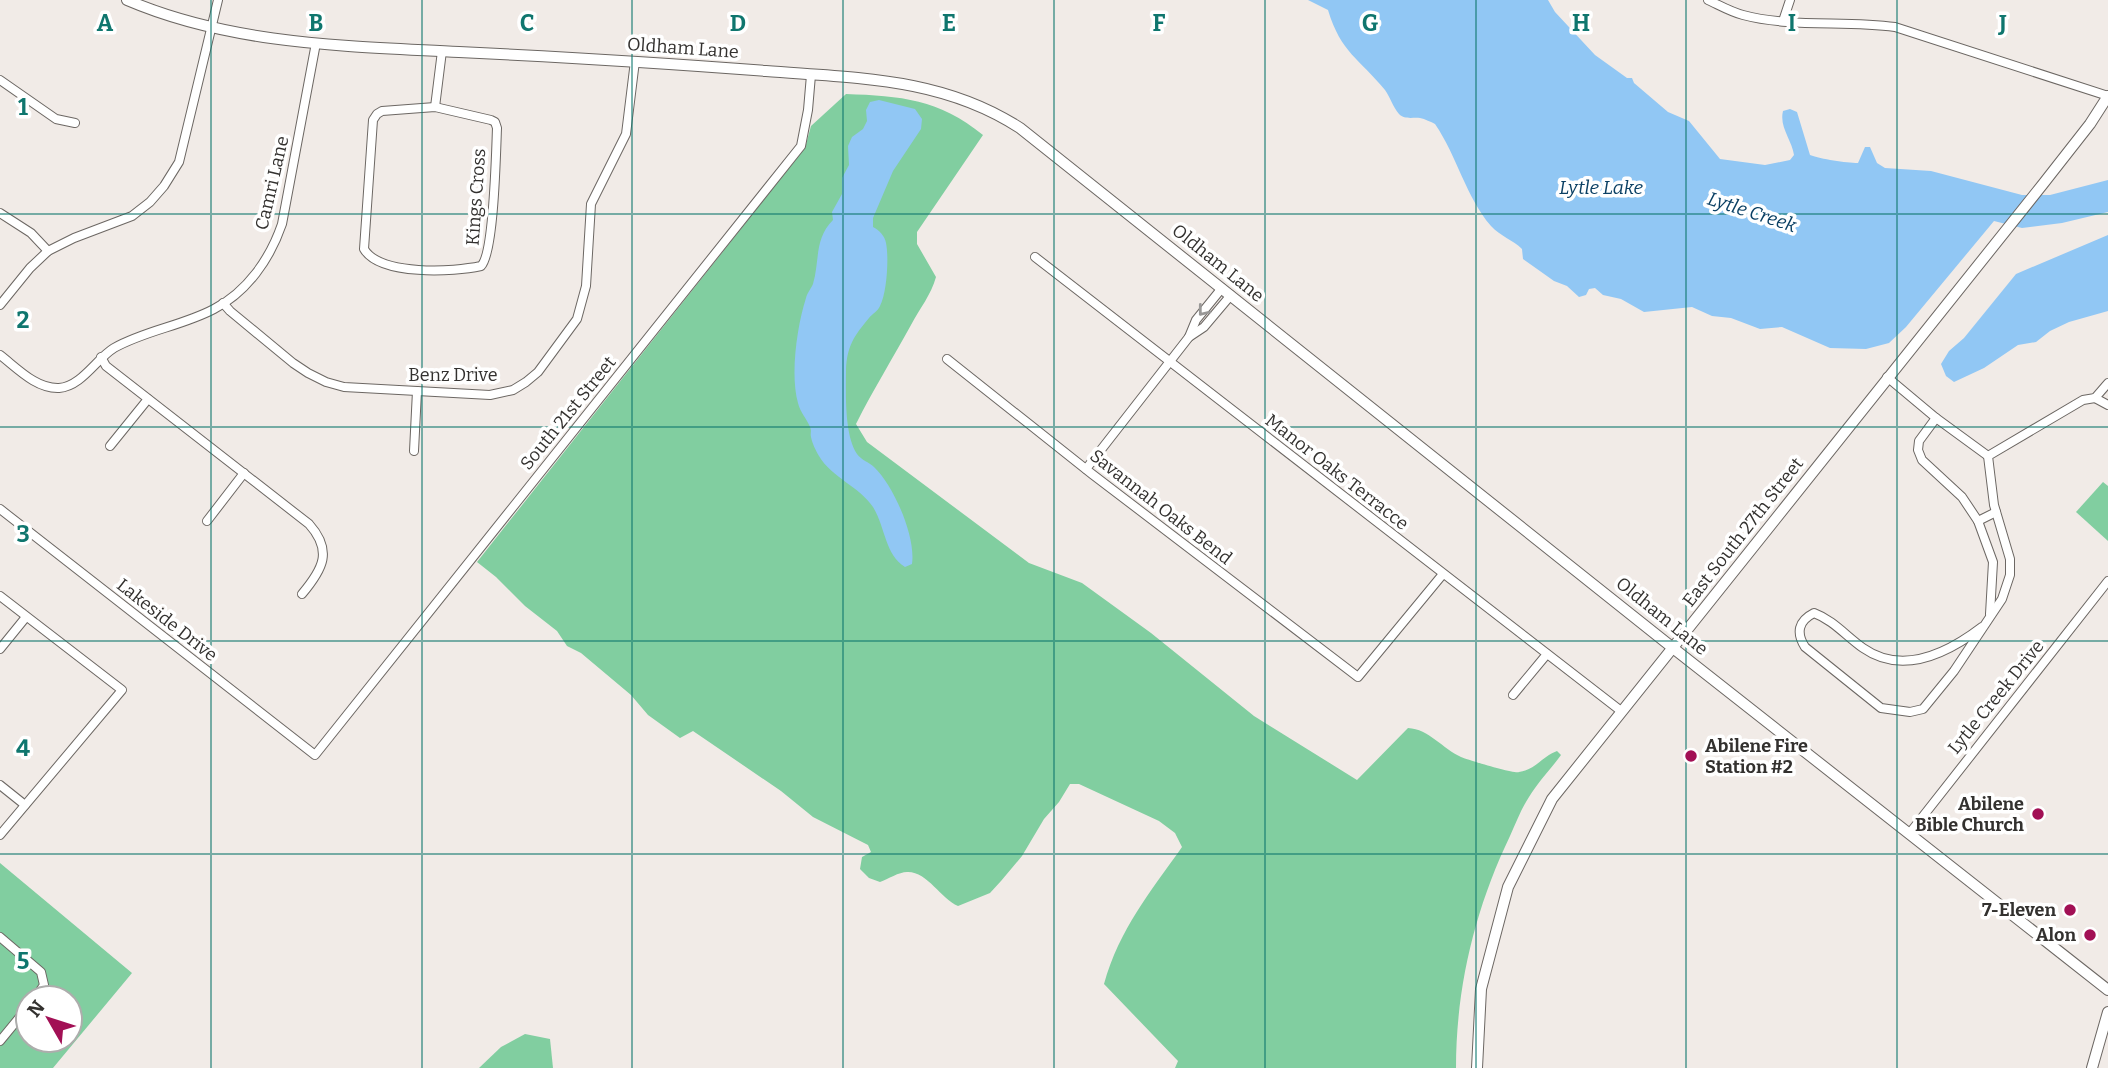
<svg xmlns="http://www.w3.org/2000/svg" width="2108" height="1068" font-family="Bitter,serif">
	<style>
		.green { fill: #81cea0; fill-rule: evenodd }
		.water { fill: #91c7f4 }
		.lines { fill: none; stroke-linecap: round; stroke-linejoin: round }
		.street-casing { stroke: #6c6763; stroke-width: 10 }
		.secondary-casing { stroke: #6c6763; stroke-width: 12 }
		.street { stroke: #fff; stroke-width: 8 }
		.secondary { stroke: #fff; stroke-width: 10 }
		.oneway { stroke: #999897 }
		.grid { fill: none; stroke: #0f766e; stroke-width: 2; stroke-opacity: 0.55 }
		.poi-dot { fill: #a21055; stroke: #fff; stroke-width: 2.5 }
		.labels { text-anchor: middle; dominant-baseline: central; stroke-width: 7; stroke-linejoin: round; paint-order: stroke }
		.street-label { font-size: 18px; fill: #33312f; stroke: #fff }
		.poi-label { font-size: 18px; font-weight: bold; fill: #33312f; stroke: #fff; text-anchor: end }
		.water-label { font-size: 19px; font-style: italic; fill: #0b4064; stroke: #fff }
		.grid-label { font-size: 23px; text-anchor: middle; font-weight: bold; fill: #0f766e; stroke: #fff; stroke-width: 7; stroke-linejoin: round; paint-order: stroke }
	</style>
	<rect width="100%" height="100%" fill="#f1ebe7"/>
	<!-- green -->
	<g class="green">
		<path d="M846 94C901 96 939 99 983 135L917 232V244L936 277C931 295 920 308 911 325 893 358 873 390 856 424L867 442 1029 563 1082 583 1151 633 1254 716 1357 780 1408 728C1429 729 1443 749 1461 757 1468 760 1514 774 1519 772 1535 770 1543 756 1557 751L1561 755C1551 769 1538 782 1529 797 1521 809 1516 823 1510 836 1475 909 1456 987 1456 1068H1175L1178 1061 1104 984C1120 928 1149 894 1182 847L1175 833 1159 821 1079 784H1070L1059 802 1044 819 1022 856 1001 881 990 893 958 906C941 899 927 871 907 872 899 872 888 879 880 882L869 878 860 869 862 857 871 852 868 845 813 817 781 791 693 731 680 738 648 715 631 695 581 653 567 646 557 631 525 606 496 577 477 562 805 148 811 126Z"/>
		<path d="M2103 482 2108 486V541L2076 512Z"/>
		<path d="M0 863 132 973 53 1068H0ZM28 998H70V1040H28Z"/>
		<path d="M525 1034 550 1039 553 1068H479L501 1047Z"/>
	</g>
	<!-- water -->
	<g class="water">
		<path d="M1308 0H1548L1555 12 1595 55 1627 78H1632L1634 83 1668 112 1689 121 1720 159 1765 165 1790 160 1794 155C1792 140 1779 127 1783 111L1790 109 1797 112 1810 155C1821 159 1846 163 1858 163L1865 147H1870L1877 163 1885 168 1931 171 2022 195H2050L2108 180V212L2062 223 2022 228 1994 221 1906 327 1889 343 1866 349 1830 348 1782 327 1760 329 1731 318 1712 316 1692 307 1644 312 1621 299 1603 295 1595 288 1589 289 1586 295 1579 297 1567 286 1554 281 1523 259 1522 249C1513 240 1500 236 1491 226 1466 197 1457 156 1435 124 1431 122 1425 119 1420 118 1413 117 1405 120 1399 114 1393 107 1390 97 1385 90 1359 58 1341 53 1328 10Z"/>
		<path d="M879 100 915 109 922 119 921 129 893 171 873 218V227C879 230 885 236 886 243 889 257 887 293 880 306 878 311 872 314 869 318 854 336 847 346 846 370 846 393 844 434 857 454 861 460 869 462 874 467 894 486 916 537 912 564L905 567C885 555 885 526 873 507 859 486 832 478 819 456 816 451 812 443 811 437 810 432 812 432 810 427 807 419 800 412 798 403 790 375 797 326 806 298 807 293 811 289 813 284 820 260 814 239 833 220L832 212 842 194V178L849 165 848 146 852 137 863 129 867 121 866 110 870 102Z"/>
		<path d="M2108 235V311L2069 322 2050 331 2036 342 2018 345 1984 368 1954 382 1946 376 1941 364 1949 351 1964 338 2016 274Z"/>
	</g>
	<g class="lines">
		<!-- street casing -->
		<g class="street-casing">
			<g id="street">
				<path d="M1708 0C1719 5 1731 12 1743 15 1792 28 1845 20 1895 27L2108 96"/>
				<path d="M1783 21 1790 0"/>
				<path d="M0 80 56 119 75 123"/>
				<path d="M435 107 491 120 495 122 497 128C496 152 494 254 481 266 454 272 380 276 364 249L373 120 377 114 382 111Z"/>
				<path d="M435 107 442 51"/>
				<path d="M0 213 31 233 48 251"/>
				<path d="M1035 257 1621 711"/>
				<path d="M223 303 230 311 293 363 308 373 326 382 344 387 490 395 513 390 526 382 538 372 577 319 586 286 591 204 626 134 635 61"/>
				<path d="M0 305 30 268 48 251 74 238 132 216 150 202 164 186 179 162 218 0"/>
				<path d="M1189 337 1204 327 1231 295"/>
				<path d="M0 355C17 368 36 389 59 388 82 386 96 359 114 348 146 330 182 326 214 309 247 292 270 259 282 224L316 43"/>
				<path d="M101 357 106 366 309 524C333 551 323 569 302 594"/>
				<path d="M947 359 1092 474 1358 677 1443 574"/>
				<path d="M1887 377 1936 418 1988 456"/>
				<path d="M2095 398 2108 405"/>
				<path d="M1936 418 1919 441 1918 450 1922 460 1962 497 1978 521 1993 562 1990 614"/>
				<path d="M110 446 148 399"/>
				<path d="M414 451 417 391"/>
				<path d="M1086 469 1189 337 1196 320 1222 288"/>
				<path d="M0 509 315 755 801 146 808 110 811 75"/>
				<path d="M207 521 244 473"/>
				<path d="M1978 521 1996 512"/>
				<path d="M0 596 122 690 0 835"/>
				<path d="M1982 627C1948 653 1903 676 1863 648 1846 636 1833 620 1814 613 1798 621 1796 633 1805 647L1881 708 1910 712 1923 709 1954 671 2002 599 2010 575V559L1994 505 1988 456 2083 400 2095 398 2108 383"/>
				<path d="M0 649 26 617"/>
				<path d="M1513 695 1547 654"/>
				<path d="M0 785 25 805"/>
				<path d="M1909 834 2108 581"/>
				<path d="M0 937 41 972 44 985 35 998"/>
				<path d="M0 1041 28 1007"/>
			</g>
		</g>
		<!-- secondary casing -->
		<g class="secondary-casing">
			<g id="secondary">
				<path d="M127 0C232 45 348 46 459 52 562 57 664 63 766 71 855 78 942 77 1020 128L1673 648 2108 990"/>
				<path d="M1477 1068 1481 989 1508 887 1552 799 2043 184 2090 124 2108 96"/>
				<path d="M2092 1068 2108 1012"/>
			</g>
		</g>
		<!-- street -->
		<use href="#street" class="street"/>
		<!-- secondary -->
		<use href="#secondary" class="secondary"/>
	</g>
	<!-- one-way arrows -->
	<defs><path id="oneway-chevron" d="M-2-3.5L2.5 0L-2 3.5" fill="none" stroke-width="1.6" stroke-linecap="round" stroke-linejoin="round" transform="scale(1.75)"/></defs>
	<use class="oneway" href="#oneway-chevron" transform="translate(1203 311) rotate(128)"/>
	<!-- grid -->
	<path class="grid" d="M211 0V1068M422 0V1068M632 0V1068M843 0V1068M1054 0V1068M1265 0V1068M1476 0V1068M1686 0V1068M1897 0V1068M0 214H2108M0 427H2108M0 641H2108M0 854H2108"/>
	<!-- markers -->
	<g class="poi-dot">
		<circle cx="1691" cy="756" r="7"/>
		<circle cx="2038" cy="814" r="7"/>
		<circle cx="2070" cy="910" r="7"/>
		<circle cx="2090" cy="935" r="7"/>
	</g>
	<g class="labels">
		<!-- street labels -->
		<g class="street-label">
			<text transform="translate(683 48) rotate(4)">Oldham Lane</text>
			<text transform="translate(272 183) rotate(-77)">Camri Lane</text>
			<text transform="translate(476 197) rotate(-86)">Kings Cross</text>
			<text transform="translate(1218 263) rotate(39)">Oldham Lane</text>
			<text x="453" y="375">Benz Drive</text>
			<text transform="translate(568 413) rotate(-51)">South 21st Street</text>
			<text transform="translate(1337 472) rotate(38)">Manor Oaks Terracce</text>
			<text transform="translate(1161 507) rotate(38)">Savannah Oaks Bend</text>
			<text transform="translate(1743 532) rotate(-52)">East South 27th Street</text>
			<text transform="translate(1662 616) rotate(39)">Oldham Lane</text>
			<text transform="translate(167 620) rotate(38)">Lakeside Drive</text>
			<text transform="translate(1996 697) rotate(-51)">Lytle Creek Drive</text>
		</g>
		<!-- poi labels -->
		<g class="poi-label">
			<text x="1705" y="746" text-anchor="start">Abilene Fire<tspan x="1705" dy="21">Station #2</tspan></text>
			<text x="2024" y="804">Abilene<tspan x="2024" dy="21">Bible Church</tspan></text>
			<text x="2056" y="910">7-Eleven</text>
			<text x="2076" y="935">Alon</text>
		</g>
		<!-- water labels -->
		<g class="water-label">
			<text x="1601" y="187">Lytle Lake</text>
			<text transform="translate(1752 212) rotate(18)">Lytle Creek</text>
		</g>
	</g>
	<g class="grid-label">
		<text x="105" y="31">A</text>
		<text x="316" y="31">B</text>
		<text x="527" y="31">C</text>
		<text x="738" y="31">D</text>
		<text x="949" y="31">E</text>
		<text x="1159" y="31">F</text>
		<text x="1370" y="31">G</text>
		<text x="1581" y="31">H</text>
		<text x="1792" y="31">I</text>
		<text x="2003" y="31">J</text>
		<text x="23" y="115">1</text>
		<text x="23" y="328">2</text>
		<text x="23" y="542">3</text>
		<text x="23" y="756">4</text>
		<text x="23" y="969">5</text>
	</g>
	<!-- north arrow -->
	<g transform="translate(49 1019) rotate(309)"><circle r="33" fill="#ffffff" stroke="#adadac" stroke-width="2"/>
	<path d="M0-5L12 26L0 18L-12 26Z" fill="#a21055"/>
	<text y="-10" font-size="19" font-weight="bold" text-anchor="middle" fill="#33312f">N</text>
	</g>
</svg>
